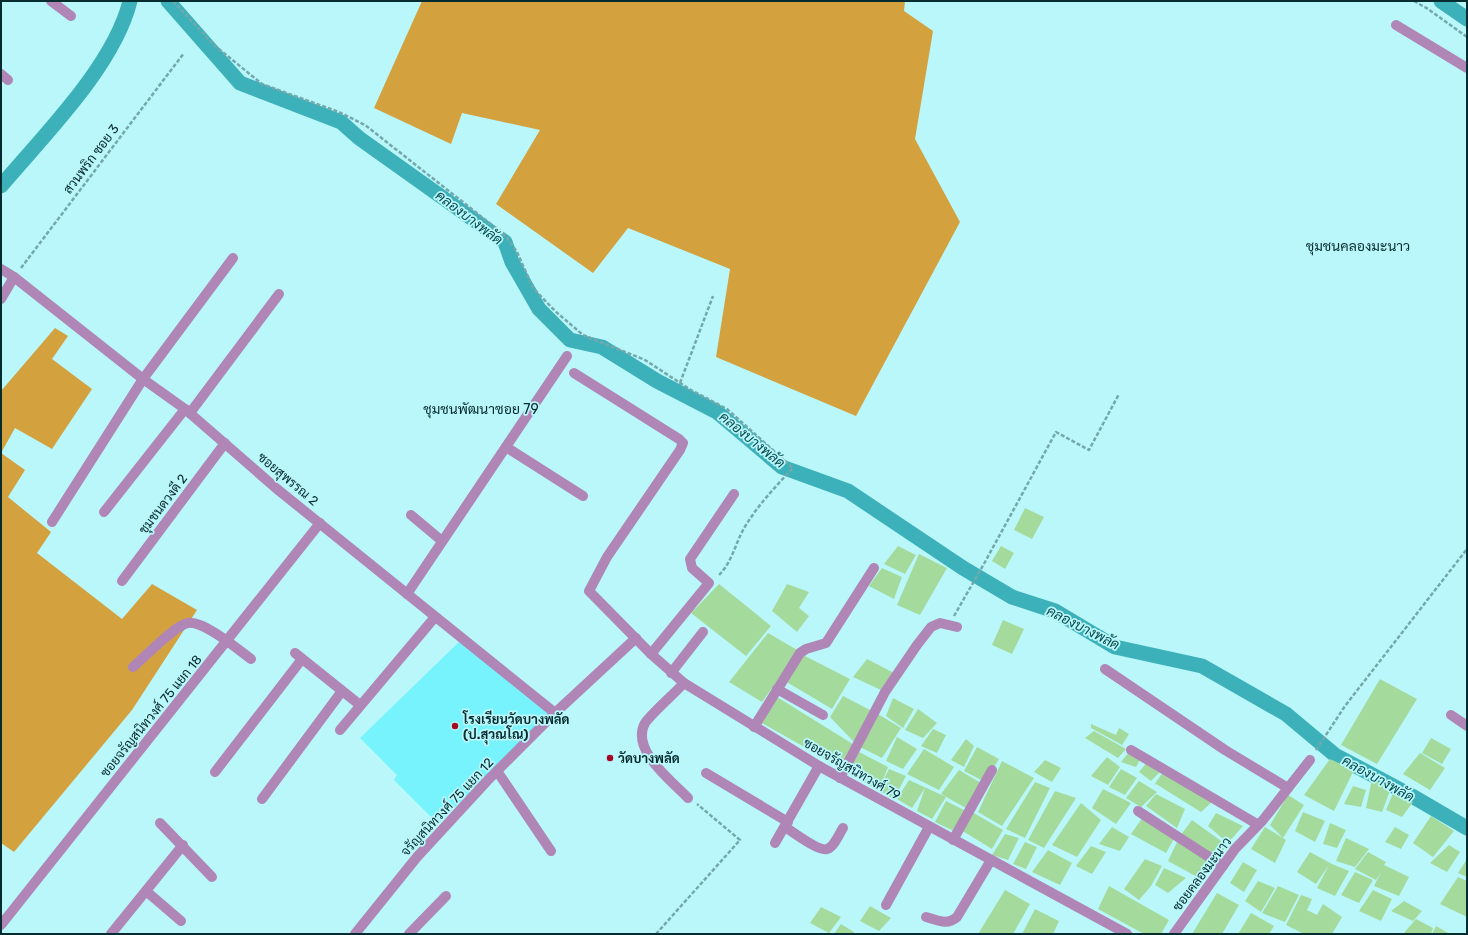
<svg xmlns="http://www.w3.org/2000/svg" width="1468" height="935" font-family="Rubik,Sarabun,sans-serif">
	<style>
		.built { fill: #76f3fc }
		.forest { fill: #d3a23f }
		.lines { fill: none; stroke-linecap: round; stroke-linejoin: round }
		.canal { stroke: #3db1b9; stroke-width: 15 }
		.building { fill: #a4db9d }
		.path { stroke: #74a8ac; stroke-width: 2.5; stroke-dasharray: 4 2; stroke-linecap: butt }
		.minor { stroke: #af86b6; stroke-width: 10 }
		.poi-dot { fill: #a40825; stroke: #baf7fb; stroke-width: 1.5 }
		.labels { text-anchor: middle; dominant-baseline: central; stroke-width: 3.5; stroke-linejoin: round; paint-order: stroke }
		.street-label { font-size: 13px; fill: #072c2f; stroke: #baf7fb }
		.poi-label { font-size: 13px; font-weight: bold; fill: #072c2f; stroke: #baf7fb; text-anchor: start }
		.water-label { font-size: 14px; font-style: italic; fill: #074d52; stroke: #baf7fb }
		.neighbourhood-label { font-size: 14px; fill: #072c2f; stroke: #baf7fb }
	</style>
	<rect width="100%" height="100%" fill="#baf7fb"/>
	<!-- built -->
	<path class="built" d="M460 641 549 714 438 824 394 780 397 775 360 738Z"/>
	<!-- forest -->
	<g class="forest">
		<path d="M422 1H905L904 11 933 31 915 139 960 222 856 416 716 357 730 269 628 228 593 273 496 204 540 130 462 113 451 144 374 108Z"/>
		<path d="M55 328 68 336 52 359 92 389 52 449 15 428 1 453 25 470 8 497 51 532 37 553 122 619 152 584 197 610 132 710 14 852 1 843V391Z"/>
	</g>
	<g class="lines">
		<!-- canal -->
		<g class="canal">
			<path d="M168 1 240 83 341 122 359 138 505 242 512 262 539 309 570 340 602 347 657 381 717 412 782 467 848 491 963 568 1012 597 1055 611 1115 647 1202 666 1286 714 1335 755 1412 796 1467 828"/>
			<path d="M1441 1 1467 19"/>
			<path d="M1 186C44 135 114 66 130 1"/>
		</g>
	</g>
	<!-- building -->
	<g class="building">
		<path d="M1025 508 1044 517 1032 539 1014 530Z"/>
		<path d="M898 546 916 555 905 574 884 564Z"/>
		<path d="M1001 546 1014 553 1005 569 992 561Z"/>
		<path d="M919 554 947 568 920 615 897 605Z"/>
		<path d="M882 568 902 577 894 599 869 586Z"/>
		<path d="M719 584 771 626 746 656 691 613Z"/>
		<path d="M787 584 809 592 799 608 809 616 797 632 772 611Z"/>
		<path d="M1003 620 1024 629 1012 654 992 645Z"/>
		<path d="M768 633 799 651 762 702 729 682Z"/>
		<path d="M801 654 850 679 832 709 785 681Z"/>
		<path d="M867 659 894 673 881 690 853 677Z"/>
		<path d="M1380 679 1417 699 1377 764 1341 745Z"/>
		<path d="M843 696 872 711 855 743 830 717Z"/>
		<path d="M777 697 856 746 843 769 762 723Z"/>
		<path d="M893 698 914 709 903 728 886 716Z"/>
		<path d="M918 709 937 723 923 738 905 730Z"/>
		<path d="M878 714 901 728 882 758 860 747Z"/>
		<path d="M1091 724 1116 735 1119 728 1129 734 1122 745 1091 728Z"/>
		<path d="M933 729 946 735 937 753 921 746Z"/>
		<path d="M1094 731 1126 749 1118 758 1085 738Z"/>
		<path d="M897 737 917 749 903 769 886 761Z"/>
		<path d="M1431 738 1451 749 1442 764 1422 753Z"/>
		<path d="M966 739 974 746 964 767 951 760Z"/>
		<path d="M977 747 999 759 985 782 964 771Z"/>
		<path d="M924 749 954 767 939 790 907 774Z"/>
		<path d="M859 752 888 767 881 785 889 769 906 776 894 799 848 773Z"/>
		<path d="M1129 752 1141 758 1136 767 1121 762Z"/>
		<path d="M1420 753 1445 768 1430 790 1403 774Z"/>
		<path d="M1107 757 1120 767 1108 785 1091 776Z"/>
		<path d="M1330 759 1354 770 1334 811 1304 795Z"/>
		<path d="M1045 760 1061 768 1052 782 1034 772Z"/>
		<path d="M1002 761 1034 778 1002 826 978 812Z"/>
		<path d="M1148 761 1160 772 1151 781 1139 772Z"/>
		<path d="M1121 769 1137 778 1125 795 1109 787Z"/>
		<path d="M959 770 981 783 966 808 941 794Z"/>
		<path d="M1163 772 1212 802 1201 812 1156 784 1154 785Z"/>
		<path d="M1372 779 1391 788 1382 812 1366 808Z"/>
		<path d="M909 780 946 797 932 819 917 811 925 788 912 808 897 799Z"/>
		<path d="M1139 781 1157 792 1141 807 1126 798Z"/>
		<path d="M1035 782 1050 788 1025 838 1006 829Z"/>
		<path d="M1353 786 1366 790 1361 807 1344 804Z"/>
		<path d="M1103 789 1131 803 1116 824 1092 808Z"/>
		<path d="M1055 791 1076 798 1044 848 1028 840Z"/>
		<path d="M1393 793 1413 802 1402 817 1386 810Z"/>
		<path d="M1156 794 1185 809 1177 828 1146 806Z"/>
		<path d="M1288 795 1304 805 1283 838 1270 825Z"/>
		<path d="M946 801 968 812 956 832 935 822Z"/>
		<path d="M1081 803 1101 820 1077 857 1052 845Z"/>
		<path d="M972 812 1003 830 992 849 961 830Z"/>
		<path d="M1303 812 1325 821 1315 842 1295 831Z"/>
		<path d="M1216 813 1243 826 1228 843 1208 826Z"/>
		<path d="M1431 816 1454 831 1433 857 1413 843Z"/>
		<path d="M1143 817 1175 837 1166 853 1131 834Z"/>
		<path d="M1192 820 1228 846 1216 856 1180 836Z"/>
		<path d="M1330 823 1346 830 1337 848 1323 844Z"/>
		<path d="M1112 827 1129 837 1120 851 1099 844Z"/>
		<path d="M1265 827 1286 840 1275 863 1251 849Z"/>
		<path d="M1395 827 1409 835 1401 849 1385 842Z"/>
		<path d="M1005 834 1019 838 1008 860 992 855Z"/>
		<path d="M1346 838 1369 849 1355 867 1336 861Z"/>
		<path d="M1025 842 1037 847 1026 869 1013 864Z"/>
		<path d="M1177 842 1213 860 1199 878 1168 861Z"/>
		<path d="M1449 845 1460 852 1447 872 1430 863Z"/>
		<path d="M1091 846 1106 852 1092 874 1076 866Z"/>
		<path d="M1048 850 1072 863 1060 885 1032 872Z"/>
		<path d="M1310 852 1332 864 1349 871 1335 896 1317 888 1329 865 1316 884 1297 872Z"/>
		<path d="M1368 852 1386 862 1384 865 1409 877 1399 896 1374 886 1381 872 1376 880 1355 869Z"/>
		<path d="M1145 859 1162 866 1151 886 1139 900 1124 889Z"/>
		<path d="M1467 859V877L1458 873Z"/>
		<path d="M1243 862 1257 870 1244 892 1230 883Z"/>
		<path d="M1164 868 1186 878 1168 893 1155 885Z"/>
		<path d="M1355 872 1373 880 1359 903 1341 895Z"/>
		<path d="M1458 877 1467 881V917L1440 904Z"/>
		<path d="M1258 881 1275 888 1261 912 1245 901Z"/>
		<path d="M1109 886 1169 920 1161 934H1144L1098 909Z"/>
		<path d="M1278 886 1299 895 1285 922 1262 913Z"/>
		<path d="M1005 890 1030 904 1013 934H978Z"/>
		<path d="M1373 890 1392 899 1381 921 1359 911Z"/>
		<path d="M1217 893 1239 905 1222 934H1192Z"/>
		<path d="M1301 895 1312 899 1307 910 1317 915 1323 904 1342 917 1332 934H1304L1286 925Z"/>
		<path d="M1404 901 1422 911 1413 921 1391 911Z"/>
		<path d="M870 906 891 918 879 931 860 921Z"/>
		<path d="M821 907 841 917 829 933 810 923Z"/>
		<path d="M1035 909 1059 921 1053 934H1022Z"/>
		<path d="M1251 913 1274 926 1269 934H1238Z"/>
		<path d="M1416 919 1433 928 1431 934H1403Z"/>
		<path d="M841 924 854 932 853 934H834Z"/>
		<path d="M1436 926 1450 934H1432Z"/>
	</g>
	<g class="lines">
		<!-- path -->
		<g class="path">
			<path d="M173 1 214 45 262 84 339 112 365 125 506 236 517 252 533 288 555 311 583 335 645 360 691 390 727 409 793 468C776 486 759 504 746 525 735 542 733 562 718 576"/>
			<path d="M1414 1 1428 9 1467 37"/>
			<path d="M21 268 184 53"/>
			<path d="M680 383 713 296"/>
			<path d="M954 616 985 562 1056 432 1089 450 1119 394"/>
			<path d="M1316 750 1345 706 1467 549"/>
			<path d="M656 934 740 840 697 804"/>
		</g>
		<!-- minor -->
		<g class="minor">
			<path d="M51 1 71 16"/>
			<path d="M1396 25 1467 68"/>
			<path d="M1 74 8 80"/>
			<path d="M1 269 14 277 143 379 185 409 277 489 555 713"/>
			<path d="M1 299 14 277"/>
			<path d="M574 373 679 439 683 443 680 450 607 557 589 591 651 654 684 683 819 766 1127 934"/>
			<path d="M190 413 279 294"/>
			<path d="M506 447 583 496"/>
			<path d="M104 512 185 409"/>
			<path d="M411 515 442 541"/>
			<path d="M52 522 143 379 233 258"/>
			<path d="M122 581 225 443"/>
			<path d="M407 594 567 356"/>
			<path d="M295 653 360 705"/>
			<path d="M651 654 709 583 692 568 690 559 734 494"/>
			<path d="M133 667C145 657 175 625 188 623 203 620 239 650 251 659"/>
			<path d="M1105 669 1225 750 1288 788"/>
			<path d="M671 673 703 632"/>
			<path d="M684 683C675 693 652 713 645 723 630 750 672 781 688 798"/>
			<path d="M777 689 823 715"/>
			<path d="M1451 715 1467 726"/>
			<path d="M754 727 800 653 806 649 826 643 874 568"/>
			<path d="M340 730 435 617"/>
			<path d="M1131 750 1257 824"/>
			<path d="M497 771 551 851"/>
			<path d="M215 772 302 659"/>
			<path d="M706 773 788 822"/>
			<path d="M840 778 885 692 917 645 931 627 940 623 957 627"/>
			<path d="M262 799 342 691"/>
			<path d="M1138 811 1223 866"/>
			<path d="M160 823 212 877"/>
			<path d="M785 827C793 832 819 852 827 849 834 847 839 834 843 828"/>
			<path d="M953 840 992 770"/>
			<path d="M775 843 819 766"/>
			<path d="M146 891 181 921"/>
			<path d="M886 905 929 827"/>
			<path d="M926 917C937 920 947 926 957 917L991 860"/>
			<path d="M1 925 320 523"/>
			<path d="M111 934 183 845"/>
			<path d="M355 934 417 857 487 781 555 713 636 638"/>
			<path d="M409 934 446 896"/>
			<path d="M1174 934 1235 849 1263 820 1310 760"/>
		</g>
	</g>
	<!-- markers -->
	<g class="poi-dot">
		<circle cx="455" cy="726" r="4"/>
		<circle cx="610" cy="758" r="4"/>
	</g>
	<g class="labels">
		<!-- street labels -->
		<g class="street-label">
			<text transform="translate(91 159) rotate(-53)">สวนพริก ซอย 3</text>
			<text transform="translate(288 479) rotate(40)">ซอยสุพรรณ 2</text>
			<text transform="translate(163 504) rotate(-53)">ชุมชนดวงดี 2</text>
			<text transform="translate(151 716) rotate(-51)">ซอยจรัญสนิทวงศ์ 75 แยก 18</text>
			<text transform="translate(852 769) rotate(30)">ซอยจรัญสนิทวงศ์ 79</text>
			<text transform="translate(447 807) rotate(-47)">จรัญสนิทวงศ์ 75 แยก 12</text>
			<text transform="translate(1202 874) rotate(-53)">ซอยคลองมะนาว</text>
		</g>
		<!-- poi labels -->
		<g class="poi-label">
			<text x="463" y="719">โรงเรียนวัดบางพลัด<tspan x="463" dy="15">(ป.สุวณโณ)</tspan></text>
			<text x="618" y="758">วัดบางพลัด</text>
		</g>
		<!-- water labels -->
		<g class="water-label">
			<text transform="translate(469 218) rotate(37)">คลองบางพลัด</text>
			<text transform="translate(752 440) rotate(39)">คลองบางพลัด</text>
			<text transform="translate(1083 628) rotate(27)">คลองบางพลัด</text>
			<text transform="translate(1378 779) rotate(29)">คลองบางพลัด</text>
		</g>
		<!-- neighbourhood labels -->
		<g class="neighbourhood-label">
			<text x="1358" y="246">ชุมชนคลองมะนาว</text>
			<text x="481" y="409">ชุมชนพัฒนาซอย 79</text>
		</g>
	</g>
	<!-- border -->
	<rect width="1468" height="935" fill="none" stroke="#072c2f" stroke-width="4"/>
</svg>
